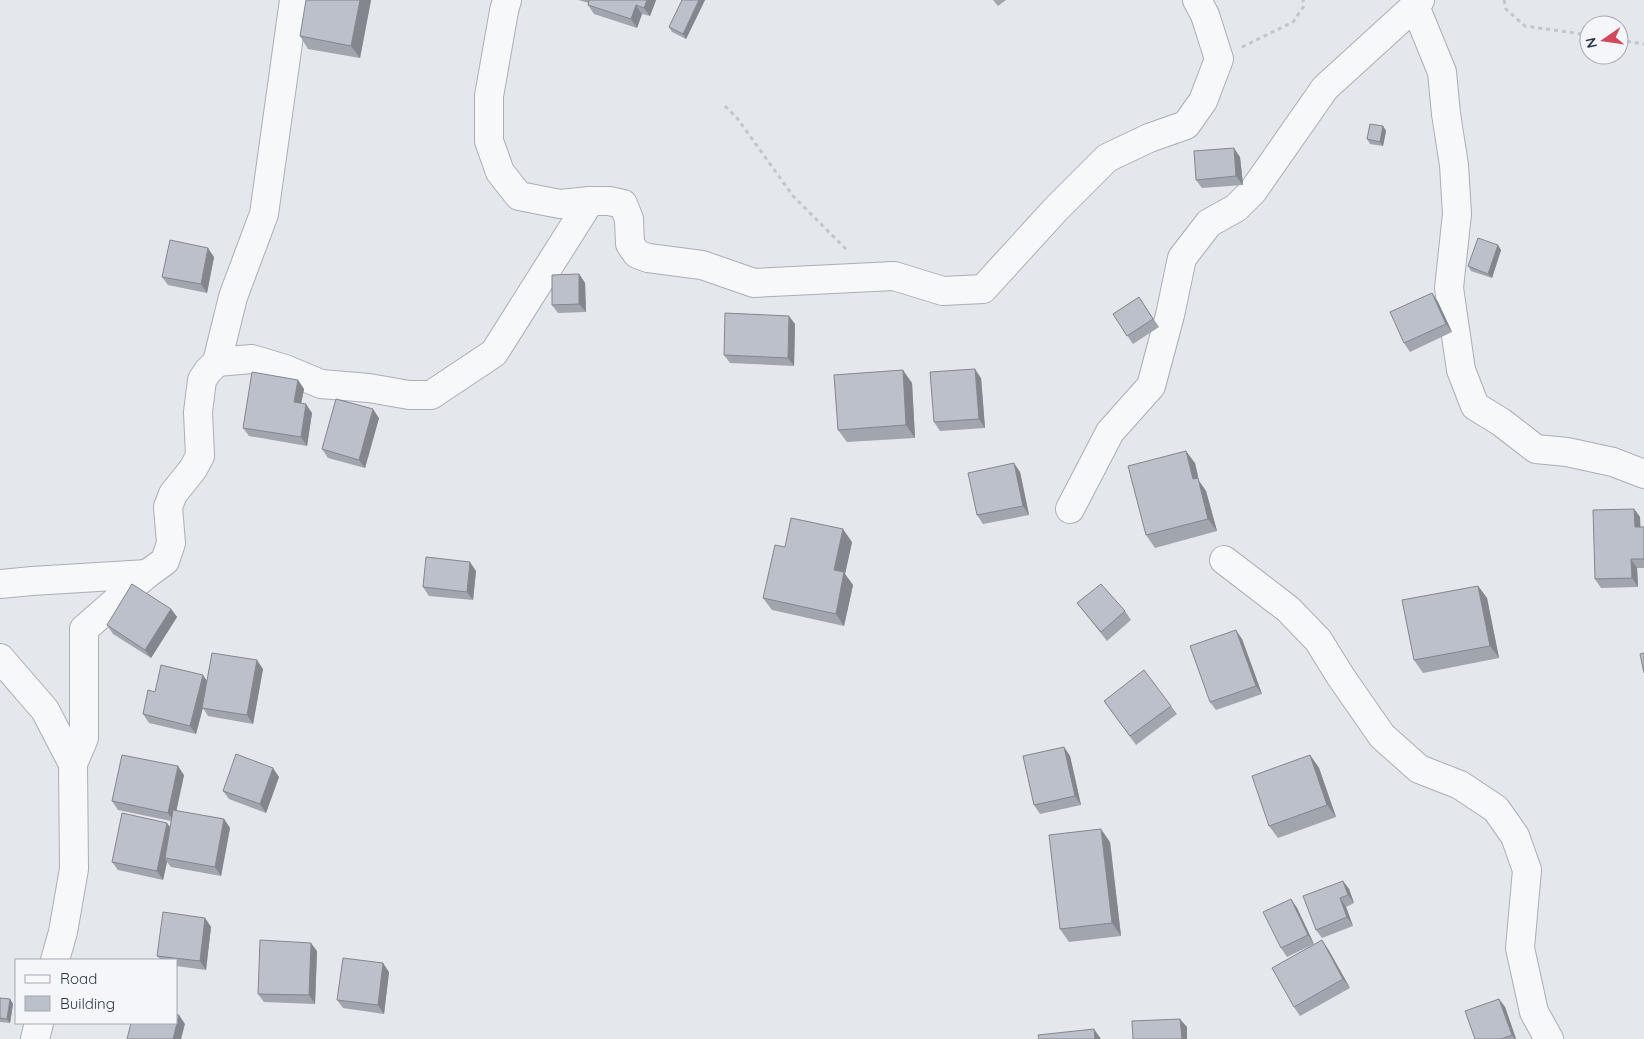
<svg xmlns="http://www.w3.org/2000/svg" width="1644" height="1039" font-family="Quicksand,sans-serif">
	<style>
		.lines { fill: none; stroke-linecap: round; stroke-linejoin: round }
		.minor-casing { stroke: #a9aeb7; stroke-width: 30 }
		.path { stroke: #c2c5cb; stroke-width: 3; stroke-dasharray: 4 4; stroke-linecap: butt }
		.minor { stroke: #f7f8fa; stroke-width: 28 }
		.wall { fill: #a1a5ae }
		.shaded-wall { fill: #83868d }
		.building { fill: #bbc0ca; stroke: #83868d }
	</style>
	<rect width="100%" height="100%" fill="#e4e7ec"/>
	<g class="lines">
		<!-- minor casing -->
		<g class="minor-casing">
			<g id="minor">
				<path d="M507 0 504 11 489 96V141L500 172 519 196 560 204 590 201"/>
				<path d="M1415 6 1442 72 1446 114 1454 165 1457 214 1449 288 1461 370 1475 406 1501 422 1536 449 1567 452 1613 462 1644 474"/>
				<path d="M217 362 252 359 285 369 321 384 369 388 409 395H431L494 353 590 201H609L623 204 629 219 630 244 637 254 648 258 702 265 754 283 894 276 943 291 983 289 1056 209 1107 158 1149 138 1186 125 1203 101 1219 59 1205 15 1197 0"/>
				<path d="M1070 509 1110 432 1151 386 1170 315 1182 258 1209 223 1236 208 1253 191 1325 88 1415 6 1420 0"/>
				<path d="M1224 560 1288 609 1318 640 1341 677 1382 736 1419 769 1460 785 1496 809 1515 836 1527 870 1520 948 1534 1012 1549 1039"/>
				<path d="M0 584 32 581 147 574"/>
				<path d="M0 658 45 710 73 764"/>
				<path d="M55 960 63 932 74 869 73 764 84 738V629L147 574 165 561 171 543 168 507 173 494 193 469 200 456 198 412 202 380 208 371 217 362 233 297 264 214 294 0"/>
				<path d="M35 1039 39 1023"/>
			</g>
		</g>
		<!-- path -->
		<g class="path">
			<path d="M1504 0 1506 9 1525 26 1589 35"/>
			<path d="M1619 40 1644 44"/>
			<path d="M1242 47 1293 22 1304 6 1303 0"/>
			<path d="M725 106 737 118 793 196 848 251"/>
		</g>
		<!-- minor -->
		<use href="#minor" class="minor"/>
	</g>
	<!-- wall -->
	<g class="wall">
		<path d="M371 0 360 58 308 49 300 36Z"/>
		<path d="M578 0H656L650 16 642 14 637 28 594 14 588 5 589 3Z"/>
		<path d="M682 0H705L686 39 672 32 669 27Z"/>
		<path d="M993 0H1006L998 6Z"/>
		<path d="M1383 126 1386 131 1383 146 1370 144 1367 139Z"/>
		<path d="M1240 157 1243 185 1202 188 1196 180Z"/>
		<path d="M1501 250 1492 278 1471 271 1468 266Z"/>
		<path d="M214 257 207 293 168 285 162 277Z"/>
		<path d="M579 274 585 283 586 312 558 313 552 305Z"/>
		<path d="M1432 293 1438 302 1452 332 1410 352 1404 343Z"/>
		<path d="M1139 297 1159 327 1133 344 1113 314Z"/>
		<path d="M795 324 794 366 730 363 724 355Z"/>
		<path d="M981 378 985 428 940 431 934 422Z"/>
		<path d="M298 380 304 389 301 403 312 413 307 446 249 436 243 428Z"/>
		<path d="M912 383 915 438 847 442 838 430Z"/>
		<path d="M379 418 365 468 328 458 322 449Z"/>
		<path d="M1195 463 1199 481 1206 491 1217 531 1155 548 1146 535Z"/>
		<path d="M1020 472 1029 515 983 524 977 515Z"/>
		<path d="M1634 509 1640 517V527H1644V568H1637L1638 587 1601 588 1595 579Z"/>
		<path d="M852 542 845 574 853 585 844 626 772 610 763 598 785 547Z"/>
		<path d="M476 571 473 600 429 596 423 587Z"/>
		<path d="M1478 586 1487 598 1499 658 1423 673 1414 660Z"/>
		<path d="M1077 603 1125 611 1131 620 1107 641Z"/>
		<path d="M171 609 177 617 151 658 113 634 107 625Z"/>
		<path d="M1242 639 1262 694 1216 710 1210 702Z"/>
		<path d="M263 669 253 724 208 716 203 708 196 734 149 723 143 714 155 692Z"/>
		<path d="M1104 701 1171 706 1177 714 1136 745Z"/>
		<path d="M1064 747 1070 756 1081 805 1040 814 1034 805Z"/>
		<path d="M1310 755 1319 768 1336 817 1278 838 1269 826Z"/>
		<path d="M184 775 176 811 224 819 230 828 221 876 171 867 167 862 163 880 118 870 112 862 170 827 171 821 118 810 112 801Z"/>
		<path d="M279 777 266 813 229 799 223 791Z"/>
		<path d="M1110 842 1121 936 1069 942 1060 929Z"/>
		<path d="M1343 881 1349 889 1354 903 1346 907 1353 926 1322 938 1316 930Z"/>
		<path d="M1291 899 1297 908 1314 944 1287 957 1281 948Z"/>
		<path d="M205 918 211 927 206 970 176 966V960H161L157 956Z"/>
		<path d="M1328 949 1350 988 1300 1016 1294 1007Z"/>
		<path d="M317 951 315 1004 264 1002 258 994Z"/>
		<path d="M389 972 384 1014 343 1008 337 1000Z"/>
		<path d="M0 998 10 999 13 1004 10 1023 0 1022Z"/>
		<path d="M1499 999 1505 1007 1516 1039H1475Z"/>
	</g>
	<!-- shaded-wall -->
	<g class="shaded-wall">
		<path d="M360 0H371L360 58 351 46Z"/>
		<path d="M647 0H656L650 16 644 8Z"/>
		<path d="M699 0H705L686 39 683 34Z"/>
		<path d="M636 5 642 14 637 28 631 19Z"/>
		<path d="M1383 126 1386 131 1383 146 1380 142Z"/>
		<path d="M1234 148 1240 157 1243 185 1236 176Z"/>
		<path d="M1498 245 1501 250 1492 278 1488 274Z"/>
		<path d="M208 248 214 257 207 293 201 284Z"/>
		<path d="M579 274 585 283 586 312 579 304Z"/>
		<path d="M1432 293 1438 302 1452 332 1446 324Z"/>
		<path d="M789 316 795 324 794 366 788 358Z"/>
		<path d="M975 369 981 378 985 428 979 419Z"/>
		<path d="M903 370 912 383 915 438 906 425Z"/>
		<path d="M298 380 304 389 300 410 294 402Z"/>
		<path d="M306 404 312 413 307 446 301 437Z"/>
		<path d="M373 409 379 418 365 468 359 460Z"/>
		<path d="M1186 451 1195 463 1199 481 1206 491 1217 531 1208 519 1193 479Z"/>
		<path d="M1014 463 1020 472 1029 515 1023 506Z"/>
		<path d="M1634 509 1640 517 1641 536 1635 527Z"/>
		<path d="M843 529 852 542 845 574 853 585 844 626 836 614 834 570Z"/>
		<path d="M1631 559 1637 568 1638 587 1632 578Z"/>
		<path d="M470 562 476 571 473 600 467 592Z"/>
		<path d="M1478 586 1487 598 1499 658 1490 646Z"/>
		<path d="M171 609 177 617 151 658 145 650Z"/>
		<path d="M1236 630 1242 639 1262 694 1256 686Z"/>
		<path d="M257 660 263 669 253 724 247 715Z"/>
		<path d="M203 675 209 684 196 734 190 726Z"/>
		<path d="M1064 747 1070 756 1081 805 1075 796Z"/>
		<path d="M1310 755 1319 768 1336 817 1327 805Z"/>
		<path d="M178 766 184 775 174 822 168 813Z"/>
		<path d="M273 768 279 777 266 813 260 804Z"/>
		<path d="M224 819 230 828 221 876 215 867Z"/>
		<path d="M167 823 173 831 165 858 167 862 163 880 157 871Z"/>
		<path d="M1101 829 1110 842 1121 936 1112 923Z"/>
		<path d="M1343 881 1349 889 1354 903 1348 895Z"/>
		<path d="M1340 898 1346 907 1353 926 1347 917Z"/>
		<path d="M1291 899 1297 908 1314 944 1308 935Z"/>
		<path d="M205 918 211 927 206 970 200 961Z"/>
		<path d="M1322 940 1328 949 1350 988 1343 979Z"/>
		<path d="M311 943 317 951 315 1004 309 995Z"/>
		<path d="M383 963 389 972 384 1014 378 1005Z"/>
		<path d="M10 999 13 1004 10 1023 7 1019Z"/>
		<path d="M1499 999 1505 1007 1516 1039H1515L1512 1035Z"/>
		<path d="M179 1015 185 1024 181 1039H173Z"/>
		<path d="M1180 1019 1187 1027V1039H1182Z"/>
		<path d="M1094 1029 1101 1039H1095Z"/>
	</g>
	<!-- building -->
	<g class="building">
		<path d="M306 0H360L351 46 300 36Z"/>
		<path d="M589 0H647L644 8 636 5 631 19 588 5Z"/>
		<path d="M682 0H699L683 34 669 27Z"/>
		<path d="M1370 124 1383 126 1380 142 1367 139Z"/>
		<path d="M1234 148 1236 176 1196 180 1194 151Z"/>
		<path d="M1478 238 1498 245 1488 274 1468 266Z"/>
		<path d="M170 240 208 248 201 284 162 277Z"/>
		<path d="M579 274V304L552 305V275Z"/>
		<path d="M1432 293 1446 324 1404 343 1390 312Z"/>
		<path d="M1139 297 1153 319 1127 336 1113 314Z"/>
		<path d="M725 313 789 316 788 358 724 355Z"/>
		<path d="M975 369 979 419 934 422 930 372Z"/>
		<path d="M903 370 906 425 838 430 834 375Z"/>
		<path d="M252 372 298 380 294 402 306 404 301 437 243 428Z"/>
		<path d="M336 399 373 409 359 460 322 449Z"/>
		<path d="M1186 451 1193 479 1198 478 1208 519 1146 535 1128 466Z"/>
		<path d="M1014 463 1023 506 977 515 968 473Z"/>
		<path d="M1634 509 1635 527H1644V559H1631L1632 578 1595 579 1593 510Z"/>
		<path d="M791 518 843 529 834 570 844 572 836 614 763 598 775 545 785 547Z"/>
		<path d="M426 557 470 562 467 592 423 587Z"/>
		<path d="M132 584 171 609 145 650 107 625Z"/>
		<path d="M1101 584 1125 611 1101 632 1077 603Z"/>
		<path d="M1478 586 1490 646 1414 660 1402 600Z"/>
		<path d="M1236 630 1256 686 1210 702 1190 646Z"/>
		<path d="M212 653 257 660 247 715 202 708Z"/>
		<path d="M1644 653V673L1640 654Z"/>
		<path d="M161 665 203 675 190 726 143 714 148 690 155 692Z"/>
		<path d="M1144 670 1171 706 1130 736 1104 701Z"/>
		<path d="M1064 747 1075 796 1034 805 1023 756Z"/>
		<path d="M236 754 273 768 260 804 223 791Z"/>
		<path d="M122 755 178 766 168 813 112 801Z"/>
		<path d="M1310 755 1327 805 1269 826 1252 776Z"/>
		<path d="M173 810 224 819 215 867 165 858Z"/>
		<path d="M122 813 167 823 157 871 112 862Z"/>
		<path d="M1101 829 1112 923 1060 929 1049 835Z"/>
		<path d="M1343 881 1348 895 1340 898 1347 917 1316 930 1303 896Z"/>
		<path d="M1291 899 1308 935 1281 948 1263 912Z"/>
		<path d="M163 912 205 918 200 961 157 956Z"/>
		<path d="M260 940 311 943 309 995 258 994Z"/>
		<path d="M1322 940 1343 979 1294 1007 1272 968Z"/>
		<path d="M343 958 383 963 378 1005 337 1000Z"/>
		<path d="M0 998 10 999 7 1019 0 1018Z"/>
		<path d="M1499 999 1512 1035 1501 1039H1475L1465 1011Z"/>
		<path d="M176 1015H179L173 1039H127L131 1023H176Z"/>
		<path d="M1180 1019 1182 1039H1133L1132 1021Z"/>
		<path d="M1094 1029 1095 1039H1039L1038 1035Z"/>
	</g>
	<!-- legend -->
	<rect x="15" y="959" width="162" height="65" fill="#f4f6f9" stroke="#a4a8b1"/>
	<rect x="25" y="975" width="25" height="8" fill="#f7f8fa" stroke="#a4a8b1"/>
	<text x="60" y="984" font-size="15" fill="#2b3445">Road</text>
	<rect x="25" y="996" width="25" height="15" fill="#bbc0ca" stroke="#a4a8b1"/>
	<text x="60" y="1009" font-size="15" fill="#2b3445">Building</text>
	<!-- north arrow -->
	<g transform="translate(1604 40) rotate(257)"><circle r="24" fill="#f4f6f9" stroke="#a4a8b1"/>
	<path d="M0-4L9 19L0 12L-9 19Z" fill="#d1495b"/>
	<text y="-8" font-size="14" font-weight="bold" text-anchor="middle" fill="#2b3445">N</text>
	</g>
</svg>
